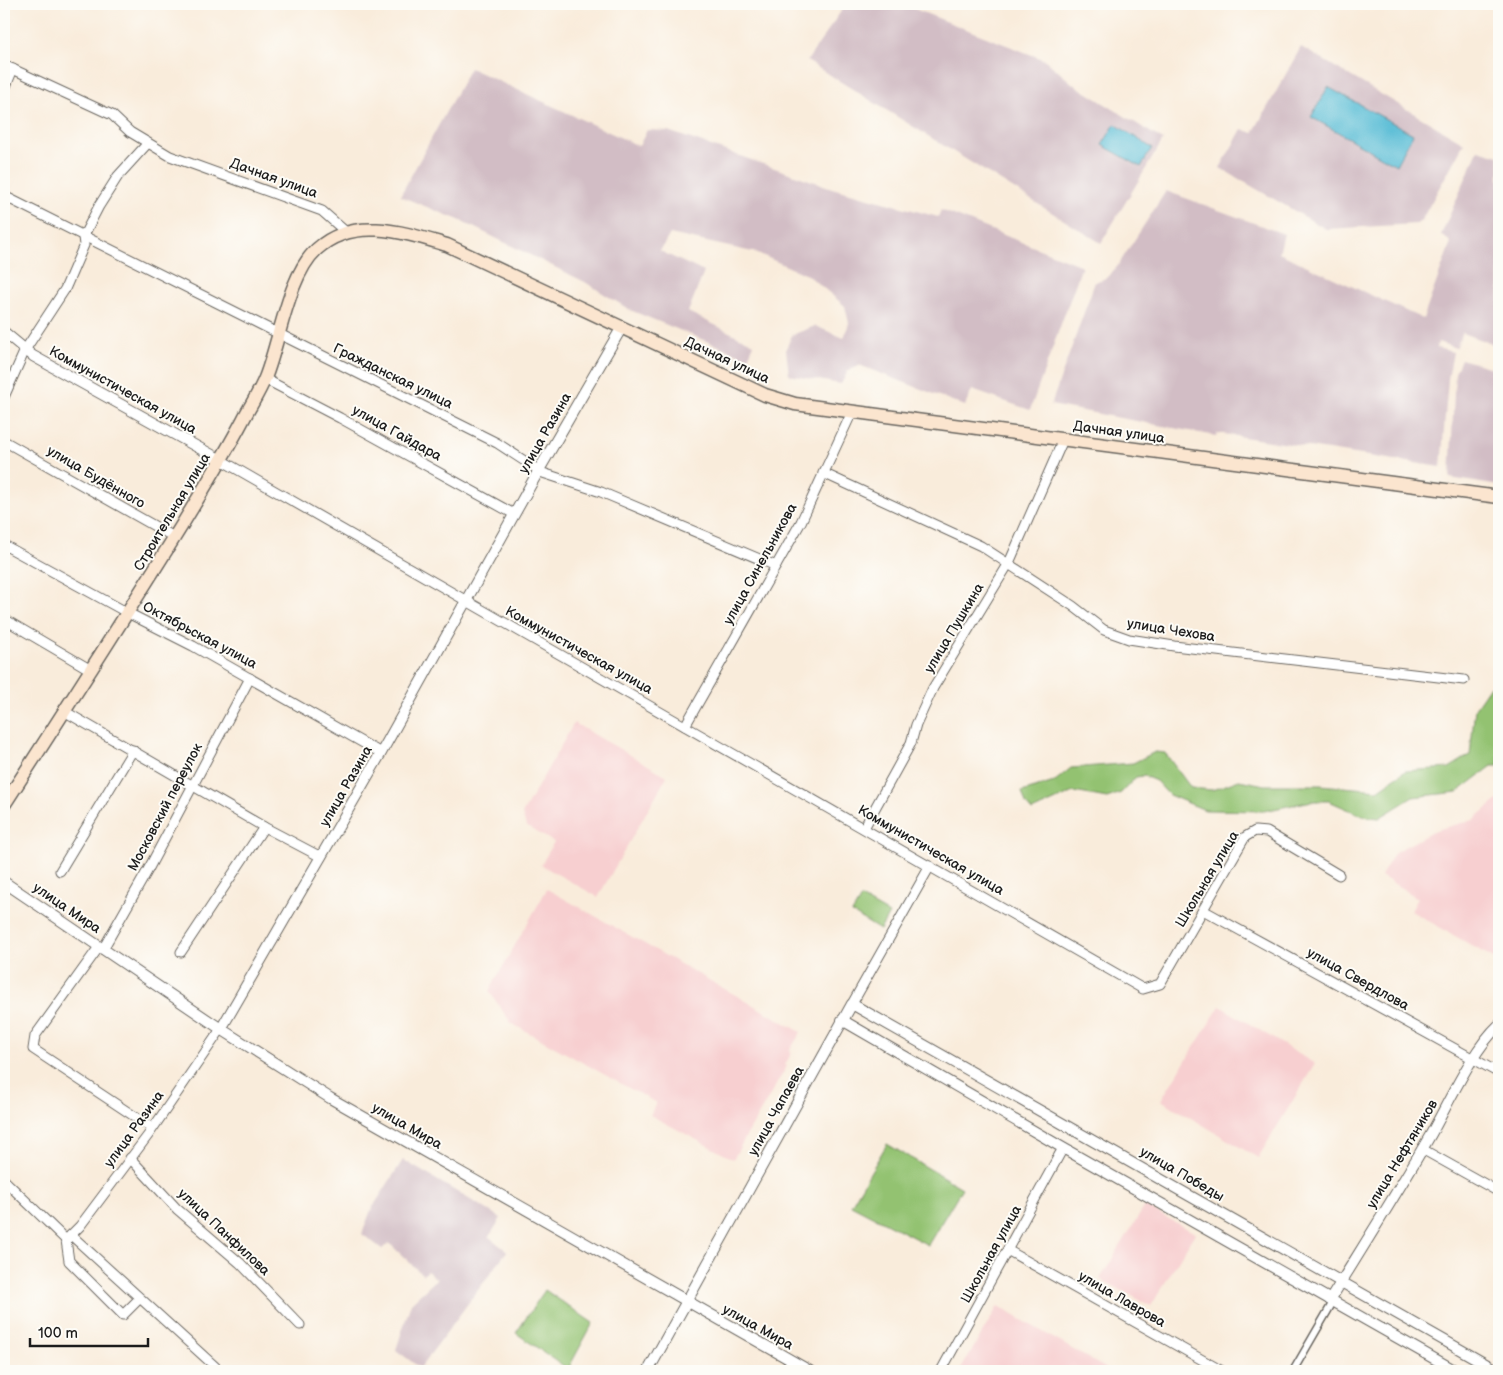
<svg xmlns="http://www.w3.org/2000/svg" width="1503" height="1375" font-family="'Balsamiq Sans',sans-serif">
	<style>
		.built { fill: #f7cfd0 }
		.industrial { fill: #d2bdc5 }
		.green { fill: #93c271; stroke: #586f46 }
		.water { fill: #57bcd5; stroke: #3a6c78 }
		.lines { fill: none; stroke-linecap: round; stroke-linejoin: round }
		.pedestrian-casing { stroke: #69655f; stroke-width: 9 }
		.minor-casing { stroke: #69655f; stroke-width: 11 }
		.tertiary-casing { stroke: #69655f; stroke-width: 12 }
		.secondary-casing { stroke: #69655f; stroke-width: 15 }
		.pedestrian { stroke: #fff; stroke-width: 6 }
		.minor { stroke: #fff; stroke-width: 9 }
		.tertiary { stroke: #fff; stroke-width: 10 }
		.secondary { stroke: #fbe5cf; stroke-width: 12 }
		.labels { text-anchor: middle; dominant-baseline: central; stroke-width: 4; stroke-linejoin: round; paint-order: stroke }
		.street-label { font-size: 14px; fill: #1c1c1c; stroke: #fdfcf7 }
	</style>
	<rect width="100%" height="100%" fill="#fdfcf7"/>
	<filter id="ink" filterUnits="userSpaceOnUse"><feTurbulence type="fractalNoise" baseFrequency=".02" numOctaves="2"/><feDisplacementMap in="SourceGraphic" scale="10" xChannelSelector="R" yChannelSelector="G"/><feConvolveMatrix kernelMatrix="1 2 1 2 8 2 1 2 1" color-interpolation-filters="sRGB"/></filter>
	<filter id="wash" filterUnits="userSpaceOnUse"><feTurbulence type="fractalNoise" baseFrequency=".0096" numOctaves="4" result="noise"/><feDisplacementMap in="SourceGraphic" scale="20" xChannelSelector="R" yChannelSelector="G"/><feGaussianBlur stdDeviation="1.12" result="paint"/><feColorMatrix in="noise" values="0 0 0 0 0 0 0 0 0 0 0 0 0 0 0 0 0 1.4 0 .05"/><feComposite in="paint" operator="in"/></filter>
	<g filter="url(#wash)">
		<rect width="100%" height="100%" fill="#f9ecdb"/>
		<!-- built -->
		<g class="built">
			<path d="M574 723 667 776 598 897 541 865 554 842 526 826 522 814Z"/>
			<path d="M1499 799V961L1411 911 1418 898 1381 876 1395 852 1436 830 1473 820Z"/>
			<path d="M547 889 801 1032 790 1050 791 1054 785 1065 787 1066 733 1159 650 1115 656 1103 511 1023 489 991Z"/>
			<path d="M1220 1006 1315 1064 1258 1158 1161 1100Z"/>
			<path d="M1145 1206 1195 1233 1151 1306 1100 1279Z"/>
			<path d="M998 1306 1110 1371H960Z"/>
		</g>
		<!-- industrial -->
		<g class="industrial">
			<path d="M846 4H902L1045 60 1073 84 1163 140 1101 243 807 61Z"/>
			<path d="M1301 47 1464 143 1422 219 1417 224 1326 229 1220 168 1242 129 1253 133Z"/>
			<path d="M470 68 639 146 647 130 668 131 832 188 938 217 941 210 1082 266 1030 410 972 390 965 406 859 365 848 371 841 384 789 375 786 349 792 335 815 326 844 338 849 323 845 306 809 276 757 253 670 234 660 251 704 272 688 312 754 344 748 358 630 310 585 282 459 220 400 196Z"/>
			<path d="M1478 150 1499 156V346L1462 333 1456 348 1438 342 1437 348 1453 352 1448 379 1441 467 1217 433 1216 436 1051 405 1095 282 1106 278 1117 267 1166 191 1284 234 1279 253 1423 319 1451 242 1441 235Z"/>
			<path d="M1461 359 1499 370V486L1450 478 1455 373Z"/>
			<path d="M403 1160 501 1218 489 1237 507 1251 420 1368 396 1350 411 1303 437 1279 427 1271 423 1275 389 1243 382 1249 362 1234 371 1210Z"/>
		</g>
		<!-- green -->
		<g class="green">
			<path d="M1490 686 1497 688 1495 710 1499 714V766H1492L1458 792 1413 797 1379 818 1363 816 1329 801H1312L1264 811 1205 810 1169 795 1156 781 1144 776 1136 777 1121 793 1107 798 1074 792 1032 811 1026 804 1022 792 1054 782 1071 768 1133 763 1155 752 1165 753 1191 788 1212 790 1239 780 1265 785H1320L1378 790 1405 771 1449 768 1470 755 1475 708Z"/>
			<path d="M861 898 889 914 880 930 852 913Z"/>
			<path d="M887 1144 962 1188 928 1245 851 1205Z"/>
			<path d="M545 1290 593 1323 568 1369 516 1333Z"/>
		</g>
		<!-- water -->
		<g class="water">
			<path d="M1328 87 1413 134 1396 165 1311 117Z"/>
			<path d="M1115 124 1152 148 1141 167 1102 145Z"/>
		</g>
	</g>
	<g filter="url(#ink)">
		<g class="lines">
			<!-- pedestrian casing -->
			<g class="pedestrian-casing">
				<path id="pedestrian" d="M1293 1371 1333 1302"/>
			</g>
			<!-- minor casing -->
			<g class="minor-casing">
				<g id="minor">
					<path d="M4 65 112 115 130 132 170 156 322 211 347 233"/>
					<path d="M4 91 13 69"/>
					<path d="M4 196 497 443 543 473 601 492 776 566"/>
					<path d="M265 379 340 418 514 514"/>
					<path d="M4 397 25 350 65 289 84 245 83 237 99 206 118 176 148 143"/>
					<path d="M4 441 174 537"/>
					<path d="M221 460 1143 989 1160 984 1245 837 1255 831 1267 832 1339 875"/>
					<path d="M823 473 981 546 1073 606 1104 630 1129 639 1174 646 1464 680"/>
					<path d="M4 545 128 613 193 646 381 753"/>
					<path d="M4 619 91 670"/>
					<path d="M64 711 264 827 321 857"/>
					<path d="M685 726 801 522 852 412"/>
					<path d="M864 828 911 743 916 725 933 688 1009 563 1063 440"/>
					<path d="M60 871 133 750"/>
					<path d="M1203 910 1499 1073"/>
					<path d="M99 947 35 1036 33 1049 152 1128"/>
					<path d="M103 949 149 868 250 678"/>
					<path d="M181 952 264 827"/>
					<path d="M852 1004 930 866"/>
					<path d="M1422 1149 1499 1192"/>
					<path d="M130 1158 177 1209 240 1263 300 1325"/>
					<path d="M4 1180 66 1240"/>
					<path d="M71 1235 220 1371"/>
					<path d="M66 1240 80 1226 149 1134 221 1029"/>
					<path d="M66 1240 69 1261 123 1315 139 1299"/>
					<path d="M1009 1251 1222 1371"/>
					<path d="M941 1371 1063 1148"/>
				</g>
			</g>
			<!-- tertiary casing -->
			<g class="tertiary-casing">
				<g id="tertiary">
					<path d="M4 332 33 356 221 460"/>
					<path d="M4 882 221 1029 330 1098 810 1371"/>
					<path d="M842 1020 1063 1148 1456 1371"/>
					<path d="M221 1029 381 753 539 470 622 327"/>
					<path d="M1330 1300C1364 1245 1399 1190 1431 1134 1449 1102 1473 1049 1499 1025"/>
					<path d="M648 1371 852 1004 1498 1371"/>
				</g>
			</g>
			<!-- secondary casing -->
			<g class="secondary-casing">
				<path id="secondary" d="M4 805C64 712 124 619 182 525 203 490 224 456 243 420 250 406 259 393 265 378 280 341 288 275 317 249 354 215 406 233 447 245L765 395 795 404 1499 497"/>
			</g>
			<!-- pedestrian -->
			<use href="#pedestrian" class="pedestrian"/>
			<!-- minor -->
			<use href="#minor" class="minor"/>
			<!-- tertiary -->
			<use href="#tertiary" class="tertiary"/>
			<!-- secondary -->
			<use href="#secondary" class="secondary"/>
		</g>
	</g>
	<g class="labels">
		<!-- street labels -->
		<g class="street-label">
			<text transform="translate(274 178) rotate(20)">Дачная улица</text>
			<text transform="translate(727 360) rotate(25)">Дачная улица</text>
			<text transform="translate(393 376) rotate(26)">Гражданская улица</text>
			<text transform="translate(123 390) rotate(29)">Коммунистическая улица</text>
			<text transform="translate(1119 432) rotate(8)">Дачная улица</text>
			<text transform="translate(397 433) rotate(29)">улица Гайдара</text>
			<text transform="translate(545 433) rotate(-60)">улица Разина</text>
			<text transform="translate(96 477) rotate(30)">улица Будённого</text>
			<text transform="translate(172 512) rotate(-59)">Строительная улица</text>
			<text transform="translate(760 564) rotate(-61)">улица Синельникова</text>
			<text transform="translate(954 628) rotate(-59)">улица Пушкина</text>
			<text transform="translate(1171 630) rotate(9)">улица Чехова</text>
			<text transform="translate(200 635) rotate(28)">Октябрьская улица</text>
			<text transform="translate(579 650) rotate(29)">Коммунистическая улица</text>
			<text transform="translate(346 786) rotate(-60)">улица Разина</text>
			<text transform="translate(165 807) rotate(-62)">Московский переулок</text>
			<text transform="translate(931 850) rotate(30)">Коммунистическая улица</text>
			<text transform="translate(1207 879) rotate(-59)">Школьная улица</text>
			<text transform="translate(67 908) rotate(34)">улица Мира</text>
			<text transform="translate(1358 979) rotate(29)">улица Свердлова</text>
			<text transform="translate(776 1111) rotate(-61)">улица Чапаева</text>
			<text transform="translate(407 1126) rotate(30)">улица Мира</text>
			<text transform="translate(134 1129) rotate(-54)">улица Разина</text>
			<text transform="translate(1402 1154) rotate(-59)">улица Нефтяников</text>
			<text transform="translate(1182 1174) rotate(30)">улица Победы</text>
			<text transform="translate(224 1232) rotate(43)">улица Панфилова</text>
			<text transform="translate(991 1254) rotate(-61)">Школьная улица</text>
			<text transform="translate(1122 1299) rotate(30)">улица Лаврова</text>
			<text transform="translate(758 1327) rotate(29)">улица Мира</text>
		</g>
	</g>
	<!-- margin -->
	<rect width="1503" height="1375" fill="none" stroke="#fdfcf7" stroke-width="20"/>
	<!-- scale -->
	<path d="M30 1338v8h118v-8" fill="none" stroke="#1c1c1c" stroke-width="2.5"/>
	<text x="38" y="1338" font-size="15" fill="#1c1c1c" stroke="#fdfcf7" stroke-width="4" paint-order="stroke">100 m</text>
</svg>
